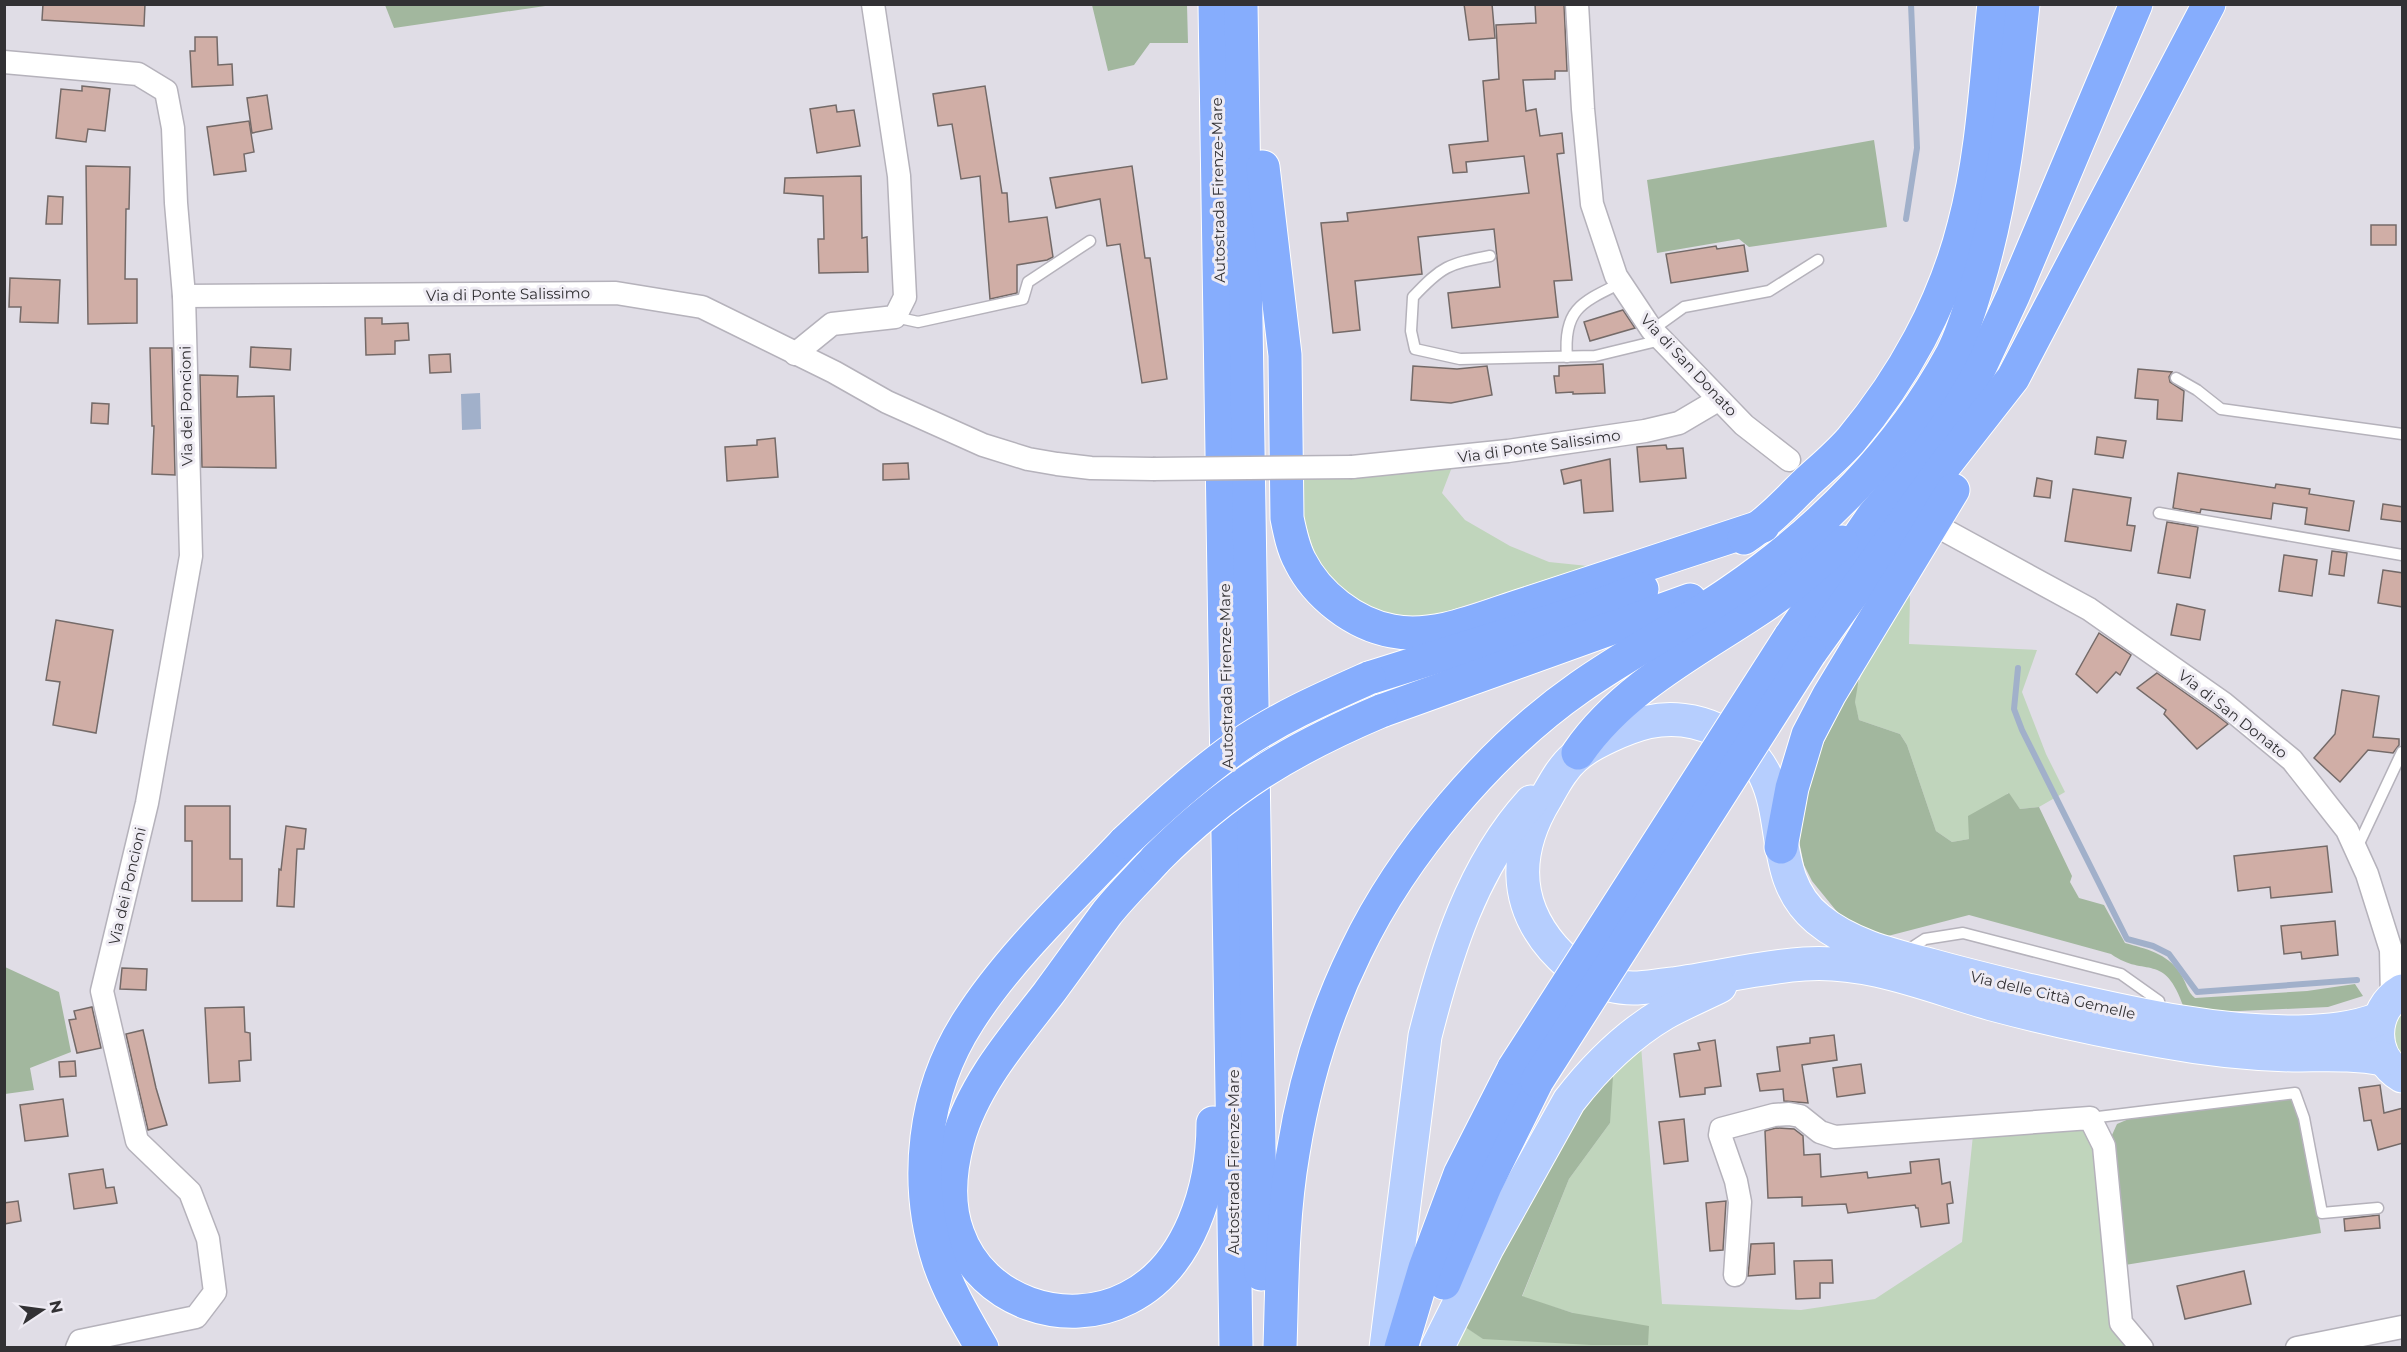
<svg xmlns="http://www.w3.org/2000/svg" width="2407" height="1352" font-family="Montserrat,sans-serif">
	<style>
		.green { fill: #c0d5bc }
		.forest { fill: #a2b79e }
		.water { fill: #a1b0ca }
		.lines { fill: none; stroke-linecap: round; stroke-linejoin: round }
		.stream { stroke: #a1b0ca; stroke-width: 6 }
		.building { fill: #d0aea6; stroke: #746a68; stroke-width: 1.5 }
		.service-casing { stroke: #b5b2bb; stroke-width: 13 }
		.minor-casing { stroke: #b5b2bb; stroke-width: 25 }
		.primary-casing { stroke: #fff; stroke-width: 35 }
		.motorway-casing { stroke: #fff; stroke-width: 35 }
		.service { stroke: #fff; stroke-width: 10 }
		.minor { stroke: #fff; stroke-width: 22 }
		.primary { stroke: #b6cefe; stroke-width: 33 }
		.motorway { stroke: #86adfd; stroke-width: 33 }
		.minor-bridge-casing { stroke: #b5b2bb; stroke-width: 25; stroke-linecap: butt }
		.motorway-bridge-casing { stroke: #fff; stroke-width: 35; stroke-linecap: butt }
		.minor-bridge { stroke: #fff; stroke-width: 22 }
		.motorway-bridge { stroke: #86adfd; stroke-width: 33 }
		.labels { text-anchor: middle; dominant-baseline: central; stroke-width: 6; stroke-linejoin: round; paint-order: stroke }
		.street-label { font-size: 15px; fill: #323134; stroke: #eeebf3 }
	</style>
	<rect width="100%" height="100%" fill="#e0dde6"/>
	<!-- green -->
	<g class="green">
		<path d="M1452 467 1442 493 1465 520 1510 546 1549 562 1588 566 1420 620 1385 618 1346 600 1319 569 1303 515V480Z"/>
		<path d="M1910 595 1909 644 2037 650 2022 692 2046 754 2065 792 2039 807 2020 809 2008 793 1969 839 1952 842 1936 831 1907 745 1900 734 1859 720C1858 714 1855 708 1855 702 1855 671 1892 620 1910 595Z"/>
		<path d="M2402 1008V1058C2390 1037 2387 1028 2402 1008Z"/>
		<path d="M1641 1046 1662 1304 1801 1310 1875 1299 1962 1242 1973 1135 2079 1124 2092 1131 2128 1348H1448L1459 1323 1484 1339 1573 1313 1522 1297 1569 1179 1610 1123V1066Z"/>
	</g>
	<!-- forest -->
	<g class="forest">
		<path d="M385 5H552L394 28Z"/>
		<path d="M1092 5H1187L1188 43H1150L1134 65 1108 71Z"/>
		<path d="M1874 140 1887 227 1749 247 1739 239 1657 253 1647 180Z"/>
		<path d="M1859 678 1855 702 1859 720 1900 734 1907 745 1936 831 1952 842 1969 839 1968 816 2009 793 2020 809 2039 807 2072 876 2070 882 2079 898 2104 905 2125 943C2146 949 2167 953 2180 973 2186 981 2187 992 2195 998L2307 991 2355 984 2363 996 2328 1007 2196 1013 2184 1008C2164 950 2146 979 2111 954L1969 915 1884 937 1843 919 1812 881 1804 865 1799 841 1805 796 1817 756 1842 706Z"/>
		<path d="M5 967 59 992 71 1052 30 1068 34 1090 5 1094Z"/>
		<path d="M1610 1066 1613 1076 1610 1123 1569 1179 1522 1296 1573 1313 1649 1326 1648 1345H1591L1483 1339 1459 1323 1480 1275Z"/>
		<path d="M2289 1098 2294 1099 2300 1107 2321 1233 2125 1265 2112 1135 2117 1124 2131 1118Z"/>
	</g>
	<!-- water -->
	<path class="water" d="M480 393 481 429 462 430 461 394Z"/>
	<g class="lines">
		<!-- stream -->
		<g class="stream">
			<path d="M1906 219 1917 148 1911 4"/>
			<path d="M2018 668 2014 709 2022 730 2127 939 2153 946 2169 954 2197 992 2357 980"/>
		</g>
	</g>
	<!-- building -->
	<g class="building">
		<path d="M43 4H145L144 26 42 20Z"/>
		<path d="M1464 4H1492L1495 38 1469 40Z"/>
		<path d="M1535 4H1564L1567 71H1555V79L1523 80 1526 111 1536 109 1540 136 1562 133 1564 153 1557 154 1572 280 1554 281 1558 317 1452 328 1448 293 1500 287 1494 229 1418 237 1422 274 1355 281 1360 330 1333 333 1321 223 1348 221 1347 213 1529 193 1524 156 1466 162 1467 172 1453 173 1449 145 1488 141 1483 81 1499 79 1496 25 1536 23Z"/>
		<path d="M195 37H217L218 65 232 64 233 85 192 87 190 51H195Z"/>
		<path d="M82 86 110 89 105 131 88 129 86 142 56 138 61 89 82 91Z"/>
		<path d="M985 86 1002 193H1007L1009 222 1047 217 1053 257 1047 260 1017 265V293L990 299 980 176 961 179 952 124 938 126 933 94Z"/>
		<path d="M267 95 272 129 252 133 247 98Z"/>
		<path d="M836 105 837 112 854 110 860 146 817 153 810 109Z"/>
		<path d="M249 121 254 152 244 154 246 171 214 175 207 127Z"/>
		<path d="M86 166 130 167 129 209H126L125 279H137V323L88 324Z"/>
		<path d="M1132 166 1145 258H1150L1167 379 1142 383 1120 244 1107 246 1100 199 1056 208 1050 178Z"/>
		<path d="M861 176 862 238 867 237 868 272 819 273 818 239H824L823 196 784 193 785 178Z"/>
		<path d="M48 196 63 197 62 224H46Z"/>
		<rect x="2371" y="225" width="25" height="20"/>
		<path d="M1744 245 1748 271 1671 283 1666 254 1716 246 1717 249Z"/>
		<path d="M10 278 60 280 58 323 20 322 21 307H9Z"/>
		<path d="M1623 310 1635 328 1590 341 1584 322Z"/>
		<path d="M365 318H382V324L408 323 409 340 395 341V354L366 355Z"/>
		<path d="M251 347 291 349 290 370 250 367Z"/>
		<path d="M150 348H172L175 475 152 474 154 426H152Z"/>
		<path d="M450 354 451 372 430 373 429 355Z"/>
		<path d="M1603 364 1605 393 1573 394V392L1556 393 1554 376H1559V366Z"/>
		<path d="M1413 366 1457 369 1487 366 1492 395 1451 403 1411 400Z"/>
		<path d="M2138 369 2172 372 2169 377 2170 382 2184 391 2182 421 2157 419 2158 400 2135 398Z"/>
		<path d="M200 375 238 376 237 397 274 396 276 468 202 467Z"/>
		<path d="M92 403 109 404 108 424 91 423Z"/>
		<path d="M2097 437 2126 441 2123 458 2095 454Z"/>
		<path d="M775 438 778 477 727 481 725 447 757 445V440Z"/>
		<path d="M1666 445 1667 449 1683 448 1686 478 1640 482 1637 447Z"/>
		<path d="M1610 459 1613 511 1584 513 1581 480 1564 484 1561 470Z"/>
		<path d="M908 463 909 479 883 480V464Z"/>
		<path d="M2178 473 2275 488 2276 484 2310 489 2309 494 2354 501 2349 531 2305 524 2307 508 2273 503 2271 519 2201 509 2200 513 2173 508Z"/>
		<path d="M2037 478 2052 481 2050 498 2034 496Z"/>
		<path d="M2073 489 2131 498 2127 525 2135 526 2131 551 2065 541Z"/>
		<path d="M2383 504 2403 507V522L2381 519Z"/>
		<path d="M2167 522 2198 527 2190 578 2158 573Z"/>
		<path d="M2332 551 2347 553 2344 576 2329 574Z"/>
		<path d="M2284 555 2317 560 2312 596 2279 591Z"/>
		<path d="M2383 570 2403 573V607L2378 603Z"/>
		<path d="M2177 604 2205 610 2200 640 2171 635Z"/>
		<path d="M56 620 113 630 96 733 53 725 60 682 46 680Z"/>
		<path d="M2099 633 2131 655 2120 675 2116 672 2097 693 2076 674Z"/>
		<path d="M2157 673 2215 714 2228 724 2197 749 2164 714 2166 710 2137 688Z"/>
		<path d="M2342 690 2379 696 2373 737 2399 739V745L2393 753 2368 750 2340 782 2314 758 2335 734Z"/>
		<path d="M185 806H230V859H242V901H192V841H185Z"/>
		<path d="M286 826 306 829 304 849H297L294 907 277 906 279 869 281 870Z"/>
		<path d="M2327 846 2332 892 2271 898 2270 887 2238 891 2234 856Z"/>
		<path d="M2335 921 2338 955 2302 959 2301 952 2284 954 2281 926Z"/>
		<path d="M122 968 147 969 146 990 120 989Z"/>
		<path d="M92 1007 101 1048 77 1053 69 1020 76 1019 74 1011Z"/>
		<path d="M244 1007 245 1032 250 1033 251 1060 239 1061 240 1081 209 1083 205 1008Z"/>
		<path d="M143 1030 156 1088 167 1125 148 1130 126 1034Z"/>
		<path d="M1834 1035 1837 1060 1802 1065 1808 1103 1784 1101 1783 1089 1760 1091 1757 1074 1780 1071 1777 1047 1810 1043V1038Z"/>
		<path d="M1715 1040 1721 1086 1705 1088V1094L1680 1097 1674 1054 1700 1050 1698 1043Z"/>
		<path d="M75 1061 76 1076 60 1077 59 1062Z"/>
		<path d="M1861 1064 1865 1093 1837 1097 1833 1068Z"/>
		<path d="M2380 1085 2384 1113 2403 1108V1143L2378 1150 2371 1120 2364 1121 2359 1088Z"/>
		<path d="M63 1099 68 1136 25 1141 20 1105Z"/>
		<path d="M1684 1119 1688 1161 1664 1164 1659 1122Z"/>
		<path d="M1776 1128 1794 1129 1803 1136 1804 1155 1820 1154 1821 1177 1867 1172 1868 1178 1911 1173 1910 1162 1939 1159 1942 1184 1950 1182 1953 1203 1947 1204 1949 1223 1921 1227 1918 1208H1916L1915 1205 1848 1213 1846 1204 1802 1206V1197L1768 1198 1765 1131Z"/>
		<path d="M103 1169 106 1188 114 1187 117 1203 74 1209 69 1174Z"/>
		<path d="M18 1201 21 1221 4 1224V1203Z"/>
		<path d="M1726 1201 1723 1250 1710 1251 1706 1203Z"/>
		<path d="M2379 1215 2380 1228 2345 1231 2344 1219Z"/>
		<path d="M1774 1243 1775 1274 1748 1276 1751 1244Z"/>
		<path d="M1832 1260 1833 1283H1820V1298L1796 1299 1794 1261Z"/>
		<path d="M2244 1271 2251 1304 2185 1319 2177 1286Z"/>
	</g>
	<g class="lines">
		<!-- service casing -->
		<g class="service-casing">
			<g id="service">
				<path d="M1490 256C1448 264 1442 266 1413 297L1411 331 1415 349 1460 359 1595 356 1661 340"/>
				<path d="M895 317 918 322 1023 299 1028 282 1090 241"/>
				<path d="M1652 330 1684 307 1769 291 1818 260"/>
				<path d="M1567 357C1563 309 1582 302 1621 283"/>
				<path d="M2176 378 2197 390 2221 409 2402 434"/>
				<path d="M2159 513 2402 555"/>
				<path d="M2356 850 2402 752"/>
				<path d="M1905 952 1925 939 1963 933 2121 974 2159 1001 2161 1013"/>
				<path d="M2090 1118 2295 1093 2304 1118 2322 1213 2378 1208"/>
			</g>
		</g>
		<!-- minor casing -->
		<g class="minor-casing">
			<g id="minor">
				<path d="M1577 4 1583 109 1592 204 1616 276 1652 330 1662 340 1744 425 1789 460"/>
				<path d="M4 62 138 74 166 91 173 128 176 203 184 296 616 293 702 307 834 372 887 402 983 445 1028 459 1057 464 1091 468 1153 469"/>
				<path d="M795 354 832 324 895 317 905 297 899 176 873 4"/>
				<path d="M1352 467 1508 451 1645 431 1679 423 1718 400"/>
				<path d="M1946 531 2089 609 2223 703 2292 760 2347 830 2367 874 2391 950 2392 999"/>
				<path d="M1735 1275 1740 1202 1736 1181 1720 1135 1721 1129 1774 1115 1789 1114 1800 1116 1820 1132 1835 1137 2090 1118 2104 1146 2121 1323 2142 1348"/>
				<path d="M77 1348 80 1341 196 1317 215 1292 208 1239 190 1192 137 1141 102 991 147 803 191 556 184 296"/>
				<path d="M2297 1348 2402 1327"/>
			</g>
		</g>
		<!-- primary casing -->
		<g class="primary-casing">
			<g id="primary">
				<path d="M2402 991C2370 1010 2369 1057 2402 1076"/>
				<path d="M2379 1019C2353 1029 2327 1031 2299 1032 2207 1033 2118 1010 2028 990 1995 982 1962 974 1930 965 1891 955 1849 945 1818 919 1754 867 1809 773 1717 730 1696 720 1671 717 1648 722 1627 727 1590 743 1575 757 1562 768 1554 784 1546 798 1515 849 1513 902 1553 948 1562 958 1572 968 1584 975 1598 982 1617 988 1633 988 1646 988 1660 985 1673 984 1717 978 1760 967 1804 964 1868 959 1932 987 1992 1004 2048 1019 2104 1031 2161 1041 2204 1049 2249 1054 2293 1055 2325 1055 2352 1053 2384 1059"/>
				<path d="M1386 1348 1425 1036C1446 953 1472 867 1531 802"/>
				<path d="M1437 1348 1487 1248 1569 1101C1596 1066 1626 1036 1665 1013 1683 1003 1702 995 1720 986"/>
			</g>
		</g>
		<!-- motorway casing -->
		<g class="motorway-casing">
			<g id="motorway">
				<path d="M1215 4 1236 1348"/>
				<path d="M1241 4 1261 1274"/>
				<path d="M1263 167 1285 355 1287 518C1290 533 1293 548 1300 561 1317 595 1354 624 1392 631 1437 640 1486 616 1529 603 1607 578 1685 552 1763 526"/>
				<path d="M1744 538C1767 523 1786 503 1805 484 1820 470 1837 456 1851 440 1903 378 1944 304 1964 225 1983 154 1986 78 1994 4"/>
				<path d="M1790 637 1873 516 1920 461 1980 367 2013 296 2136 4"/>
				<path d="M1810 653 1941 470 2013 378 2209 4"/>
				<path d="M1369 678 1592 608 1642 589"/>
				<path d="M1381 711 1690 600"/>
				<path d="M1578 753C1624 686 1702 648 1768 603 1794 586 1818 563 1842 542"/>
				<path d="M1781 847 1792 788 1808 735 1829 695 1953 490"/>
				<path d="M1156 859C1140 877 1122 894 1107 913 1087 940 1068 967 1048 994 1014 1038 973 1085 958 1140 950 1170 947 1205 958 1234 982 1302 1066 1330 1128 1298 1190 1267 1213 1187 1213 1123"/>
				<path d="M1444 1283 1485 1186 1537 1081"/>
				<path d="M982 1348C966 1320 949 1292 939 1262 913 1182 923 1091 969 1020 1009 957 1073 897 1125 842"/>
				<path d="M1280 1348C1282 1282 1282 1217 1293 1153 1304 1084 1325 1014 1356 951 1403 853 1491 749 1580 687 1630 652 1683 625 1732 591 1821 530 1900 450 1952 354 1963 333 1970 308 1977 285 2005 194 2013 99 2023 4"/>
				<path d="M1401 1348 1425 1268 1460 1174 1514 1068"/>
			</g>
		</g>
		<!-- service -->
		<use href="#service" class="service"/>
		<!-- minor -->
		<use href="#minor" class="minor"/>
		<!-- primary -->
		<use href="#primary" class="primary"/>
		<!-- motorway -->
		<use href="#motorway" class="motorway"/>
		<!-- minor-bridge casing -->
		<g class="minor-bridge-casing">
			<path id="minor-bridge" d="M1153 469 1352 467"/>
		</g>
		<!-- motorway-bridge casing -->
		<g class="motorway-bridge-casing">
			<g id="motorway-bridge">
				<path d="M1125 842C1161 808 1197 775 1238 746 1278 718 1324 698 1369 678"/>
				<path d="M1156 859C1227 788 1289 750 1381 711"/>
				<path d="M1514 1068 1790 637"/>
				<path d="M1537 1081 1810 653"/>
			</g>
		</g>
		<!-- minor-bridge -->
		<use href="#minor-bridge" class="minor-bridge"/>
		<!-- motorway-bridge -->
		<use href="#motorway-bridge" class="motorway-bridge"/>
	</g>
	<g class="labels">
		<!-- street labels -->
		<g class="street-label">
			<text transform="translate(1218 190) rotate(-91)">Autostrada Firenze-Mare</text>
			<text transform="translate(508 294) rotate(-1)">Via di Ponte Salissimo</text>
			<text transform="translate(1689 365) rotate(47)">Via di San Donato</text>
			<text transform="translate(186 406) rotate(-91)">Via dei Poncioni</text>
			<text transform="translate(1539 446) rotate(-8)">Via di Ponte Salissimo</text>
			<text transform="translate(1226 676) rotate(-91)">Autostrada Firenze-Mare</text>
			<text transform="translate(2233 714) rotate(38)">Via di San Donato</text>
			<text transform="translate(127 886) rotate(-77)">Via dei Poncioni</text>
			<text transform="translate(2053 995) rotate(13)">Via delle Città Gemelle</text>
			<text transform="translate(1233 1162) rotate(-90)">Autostrada Firenze-Mare</text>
		</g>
	</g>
	<!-- border -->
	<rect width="2407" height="1352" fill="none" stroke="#323134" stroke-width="12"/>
	<!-- north arrow -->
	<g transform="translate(42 1310) rotate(77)" stroke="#eeebf3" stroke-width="4.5" paint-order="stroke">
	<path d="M0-4.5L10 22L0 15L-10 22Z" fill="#323134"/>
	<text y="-9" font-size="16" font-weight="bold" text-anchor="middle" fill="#323134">N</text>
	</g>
</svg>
